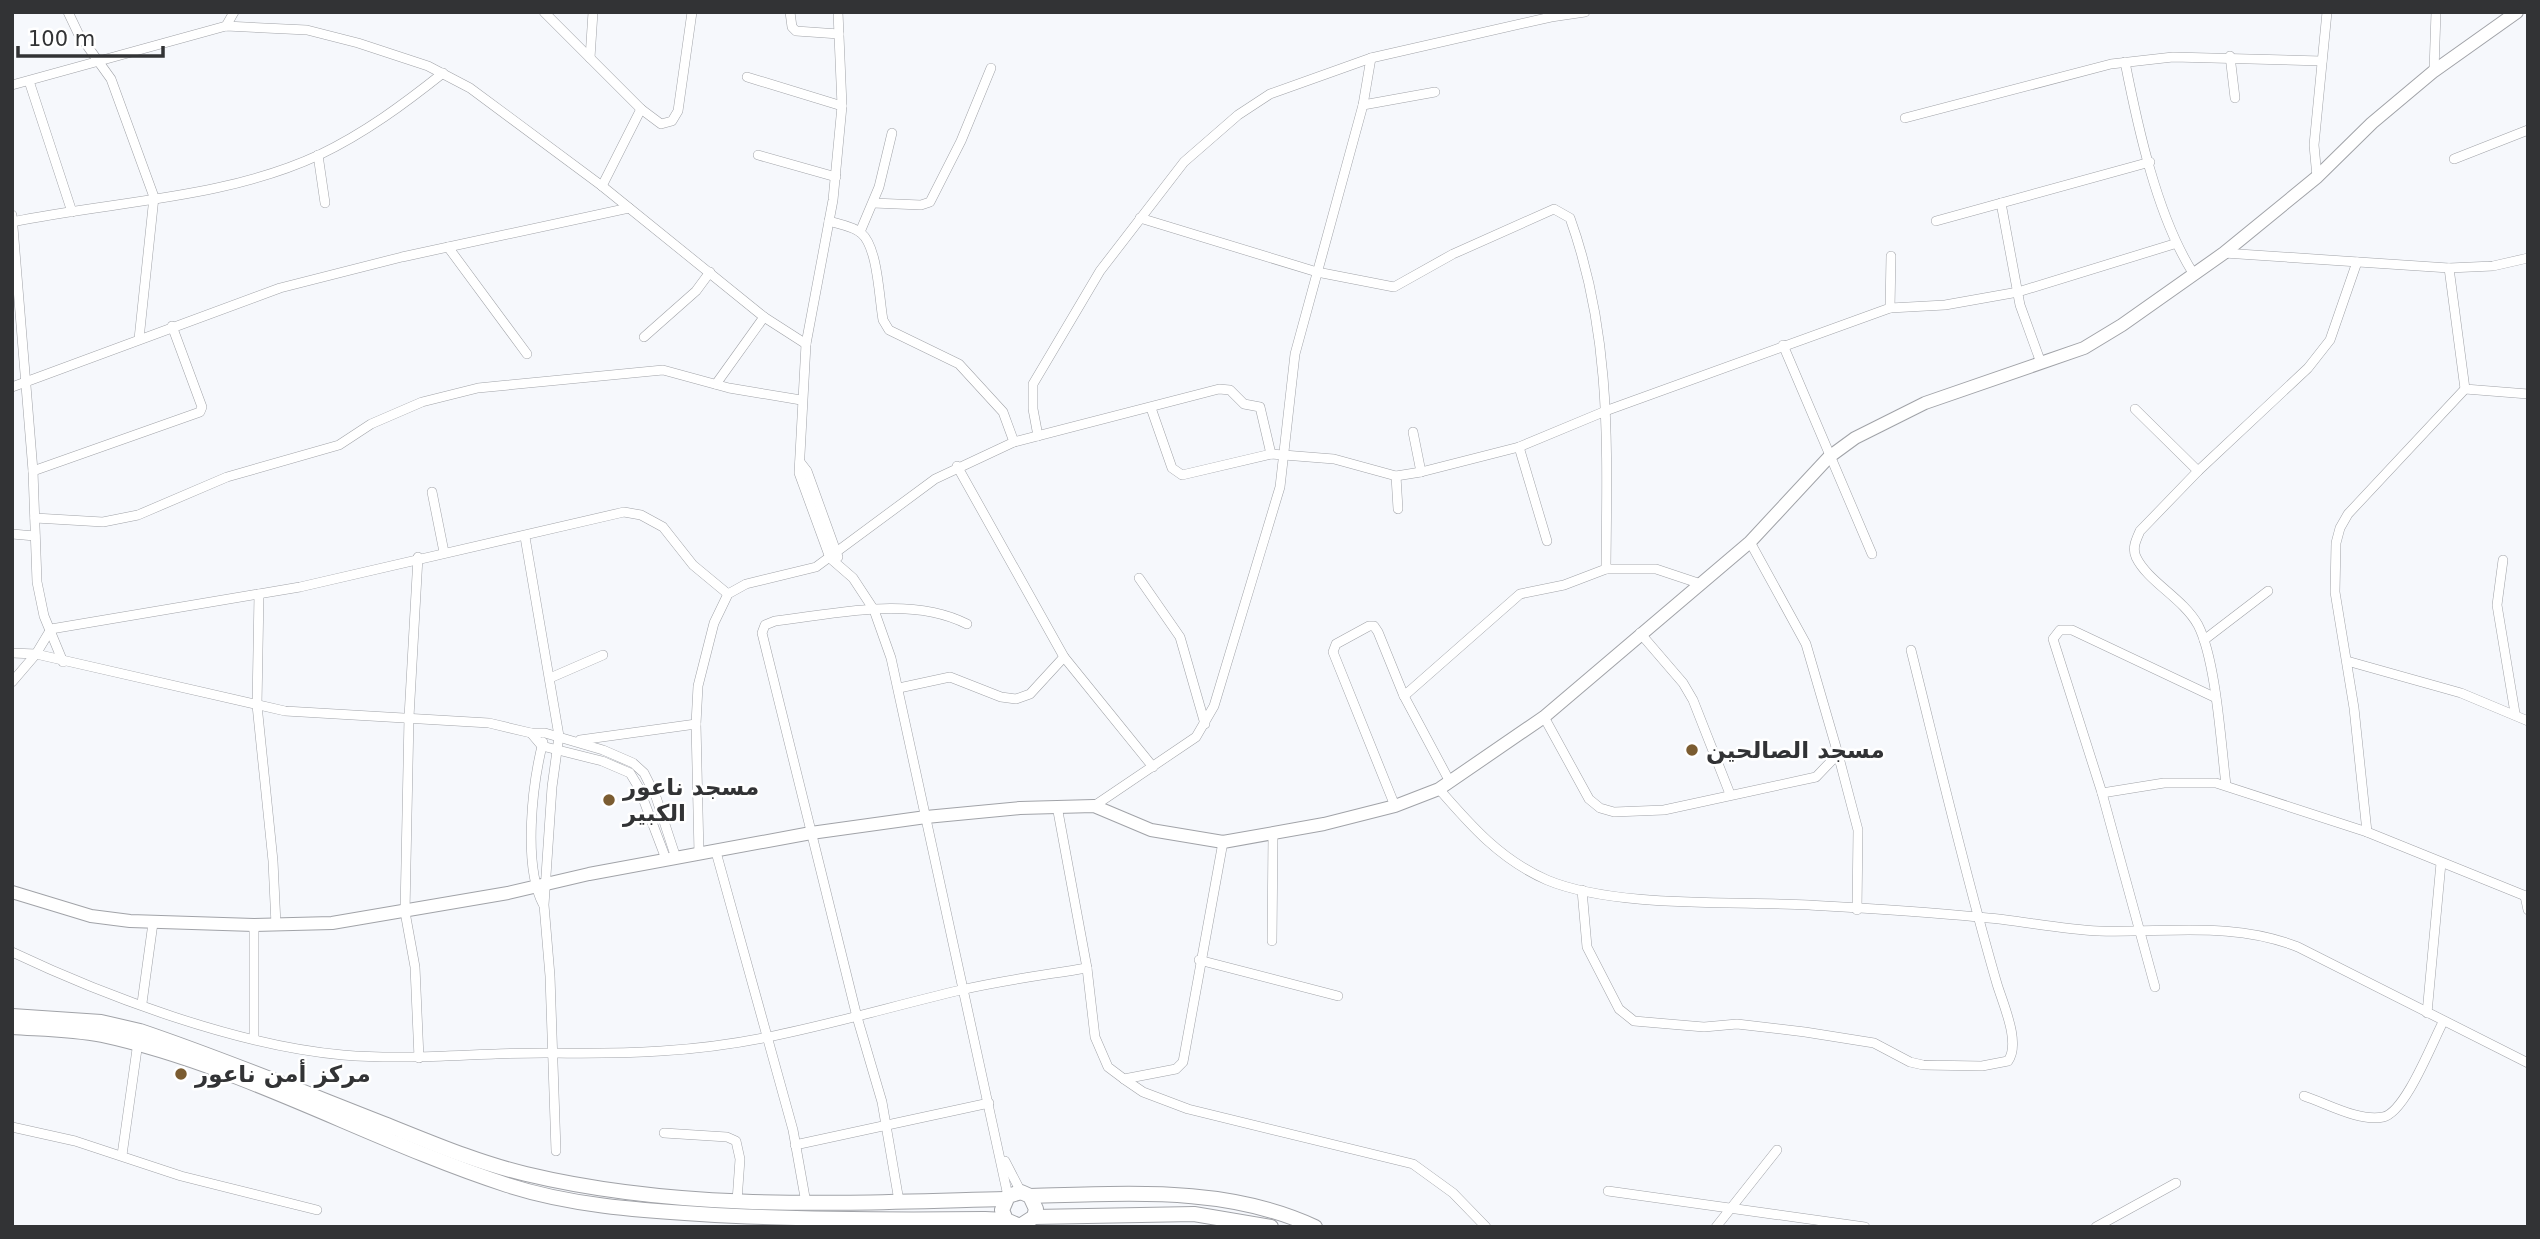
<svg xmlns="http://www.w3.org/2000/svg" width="2540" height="1239" font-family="'DejaVu Sans','Noto Sans Arabic',sans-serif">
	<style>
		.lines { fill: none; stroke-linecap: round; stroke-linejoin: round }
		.street-casing { stroke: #a1a3a8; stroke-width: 10 }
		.secondary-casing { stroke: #a1a3a8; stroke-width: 14 }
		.primary-casing { stroke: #a1a3a8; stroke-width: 16 }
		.street { stroke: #fff; stroke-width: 9 }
		.secondary { stroke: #fff; stroke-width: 12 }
		.primary { stroke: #fff; stroke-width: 14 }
		.poi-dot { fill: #7b5c31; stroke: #fff; stroke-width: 2.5 }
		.labels { text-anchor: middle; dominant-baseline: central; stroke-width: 5; stroke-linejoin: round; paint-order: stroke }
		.poi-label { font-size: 23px; font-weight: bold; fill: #323335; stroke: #fff; text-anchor: start }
	</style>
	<rect width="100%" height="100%" fill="#f6f8fc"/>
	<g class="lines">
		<!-- street casing -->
		<g class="street-casing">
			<g id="street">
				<path d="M68 12 78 33 111 79 154 197 139 339"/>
				<path d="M544 12 641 109 661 124 672 121 678 111 692 12"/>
				<path d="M790 12 792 27 796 31 839 34"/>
				<path d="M838 12 842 106 833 200 806 344 799 473 830 558 853 578 874 610 891 658 1008 1196"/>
				<path d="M226 26 234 12"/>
				<path d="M2230 56 2235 98"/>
				<path d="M590 58 593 12"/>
				<path d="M2125 62C2138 128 2157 216 2193 273"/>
				<path d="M2434 71 2436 12"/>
				<path d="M747 77 842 106"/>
				<path d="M29 81 72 212"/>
				<path d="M12 85 226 26 307 30 358 43 428 66 470 88 602 186 764 317 806 344"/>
				<path d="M1363 105 1435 92"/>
				<path d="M1905 118 2111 64 2173 57 2322 61"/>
				<path d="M318 155 325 203"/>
				<path d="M758 155 836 177"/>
				<path d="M2454 159 2528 130"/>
				<path d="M2317 177 2314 145 2327 12"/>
				<path d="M602 186 641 109"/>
				<path d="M873 203 921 205 930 202 961 141 991 68"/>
				<path d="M2001 203 2020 305 2041 363"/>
				<path d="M12 215 33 471 37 582 44 616 63 662"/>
				<path d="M1140 218 1317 272 1394 287 1453 254 1554 209 1570 218C1612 335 1607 447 1606 569"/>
				<path d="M829 221C838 224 853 226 861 233 878 247 879 298 883 320L889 330 959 364 1003 412 1014 442"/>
				<path d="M1936 221 2150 162"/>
				<path d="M12 222C114 201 224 199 319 155 365 133 404 104 443 73"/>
				<path d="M860 232 879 187 892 133"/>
				<path d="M448 247 527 354"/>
				<path d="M2224 253 2449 268 2493 266 2528 258"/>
				<path d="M2449 268 2465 389 2528 394"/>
				<path d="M1890 308 1891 256"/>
				<path d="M644 337 696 291 710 272"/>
				<path d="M1783 345 1872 554"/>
				<path d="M716 384 764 317"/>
				<path d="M12 387 280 288 402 257 629 208"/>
				<path d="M1151 408 1172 468 1182 475 1271 454 1334 459 1396 476 1421 472 1519 447 1608 410 1890 308 1945 305 2018 292 2174 244"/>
				<path d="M2135 409 2198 471"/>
				<path d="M1413 432 1421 472"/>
				<path d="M1038 436 1033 409V384L1100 271 1184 162 1238 115 1270 94 1371 58 1551 17 1585 12"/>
				<path d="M1519 447 1547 541"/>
				<path d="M800 462 807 471 838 557"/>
				<path d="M957 466 1064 657 1153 767"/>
				<path d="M33 471 200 412 202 407 172 326"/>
				<path d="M1396 476 1398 509"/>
				<path d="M432 492 444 552"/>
				<path d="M35 518 103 522 138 515 227 477 339 445 371 424 422 402 478 388 663 370 729 388 801 400"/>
				<path d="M12 534 35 536"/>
				<path d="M525 537 559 736 552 787 544 905 550 976 556 1151"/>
				<path d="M418 557 409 717 405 912 415 967 419 1058"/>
				<path d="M2503 560 2497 605 2515 713"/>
				<path d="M1139 578 1180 637 1205 724"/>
				<path d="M259 594 257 705 273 861 276 925"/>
				<path d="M1640 633 1683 683 1693 700 1730 794"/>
				<path d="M2204 640 2268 591"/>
				<path d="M12 653 36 654 285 711 489 723 531 733H545L603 750 633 763 644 773 656 797 676 858"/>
				<path d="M2347 661 2461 693 2528 721"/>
				<path d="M550 678 603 655"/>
				<path d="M12 682 36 654 51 629 300 587 624 512 641 515 663 527 693 565 728 594"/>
				<path d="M899 688 950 677 1001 697 1016 699 1030 694 1064 657"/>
				<path d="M1404 696 1520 594 1564 585 1606 569H1656L1698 583"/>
				<path d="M1544 717 1589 799 1600 808 1614 812 1664 810 1816 777 1838 754 1806 644 1750 542"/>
				<path d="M531 733 542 746 602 761 630 773 639 788 666 859"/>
				<path d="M580 740 696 724"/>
				<path d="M543 742C532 785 523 865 543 904"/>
				<path d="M1838 754 1858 830 1857 910"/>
				<path d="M2226 785C2221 744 2216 660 2198 625 2183 598 2148 582 2136 557 2132 548 2136 540 2140 531L2198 471 2308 368 2330 340 2357 262"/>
				<path d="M1439 789C1471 826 1501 860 1547 880 1614 908 1734 901 1809 905 1865 908 1922 911 1978 917 2018 920 2059 929 2099 931 2167 933 2233 921 2298 947L2528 1063"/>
				<path d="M2102 793 2164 783H2216L2367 832 2528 897"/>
				<path d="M1057 806 1087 968 1095 1037 1108 1067 1124 1079 1176 1069 1183 1062 1223 842"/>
				<path d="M1094 806 1196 737 1214 706 1280 487 1295 354 1363 105 1371 58"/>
				<path d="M1395 806 1333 652 1336 644 1369 626H1374L1378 632 1404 696 1450 782"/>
				<path d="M2367 832 2354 708 2335 592 2336 543 2340 528 2348 514 2465 389"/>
				<path d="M716 852 793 1130 806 1203"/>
				<path d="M699 854 696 724 698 686 714 623 728 594 746 584 816 567 935 479 1014 442 1219 389 1230 390 1244 404 1260 407 1271 454"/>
				<path d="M1582 890 1587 947 1619 1009 1634 1021 1704 1027 1737 1024 1805 1032 1874 1043 1910 1062 1923 1065 1982 1066 2008 1061C2021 1043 2003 1004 1997 984 1965 874 1939 762 1911 650"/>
				<path d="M2525 896 2528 910"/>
				<path d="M254 925V1038"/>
				<path d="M1272 941 1273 834"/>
				<path d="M12 952C107 997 239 1046 343 1055 414 1061 483 1052 553 1053 628 1054 694 1052 768 1037 833 1024 897 1005 961 990 1003 980 1045 975 1087 968"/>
				<path d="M1199 960 1338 996"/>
				<path d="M2155 987 2102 793 2053 639 2060 630H2072L2214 697"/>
				<path d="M142 1003 153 923"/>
				<path d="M2427 1013 2441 863"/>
				<path d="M1124 1079 1143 1092 1188 1109 1413 1164 1453 1193 1486 1227"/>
				<path d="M2304 1096C2326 1103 2359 1122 2383 1117 2405 1113 2432 1043 2443 1022"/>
				<path d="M12 1127 75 1141 181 1176 317 1210"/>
				<path d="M664 1133 727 1137 736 1141 740 1159 737 1201"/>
				<path d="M795 1145 989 1103"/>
				<path d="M122 1155 138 1042"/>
				<path d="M1005 1161 1021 1192"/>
				<path d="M1608 1191 1865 1227"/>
				<path d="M899 1201 882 1102 857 1017 762 633 765 625 775 621C835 614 911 595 967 624"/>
				<path d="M1716 1227 1777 1150"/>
				<path d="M2096 1227 2176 1183"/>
			</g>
		</g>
		<!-- secondary casing -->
		<g class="secondary-casing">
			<path id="secondary" d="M12 892 91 916 130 921 254 925 332 923 508 893 589 874 811 833 926 817 1020 808 1094 806 1151 830 1223 842 1324 824 1395 806 1439 789 1544 717 1750 542 1829 457 1855 438 1925 403 2084 348 2122 325 2224 253 2317 177 2372 123 2434 71 2517 12"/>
		</g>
		<!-- primary casing -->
		<g class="primary-casing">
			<g id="primary">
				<path d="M12 1016 101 1022 140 1031C223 1059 305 1093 387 1125 432 1143 479 1163 526 1174 684 1212 845 1203 1005 1199"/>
				<path d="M12 1027C42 1029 72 1029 102 1035 241 1065 371 1141 507 1185 569 1205 635 1210 700 1214 795 1220 889 1220 985 1219L1006 1220 1020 1226 1034 1217 1036 1209 1030 1196 1021 1192 1008 1196 1002 1210 1006 1220"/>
				<path d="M1030 1196C1126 1194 1225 1185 1315 1227"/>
				<path d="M1034 1217 1194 1214 1271 1227"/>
			</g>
		</g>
		<!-- street -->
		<use href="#street" class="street"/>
		<!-- secondary -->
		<use href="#secondary" class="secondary"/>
		<!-- primary -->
		<use href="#primary" class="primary"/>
	</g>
	<!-- markers -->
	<g class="poi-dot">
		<circle cx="1692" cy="750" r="7"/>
		<circle cx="609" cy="800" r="7"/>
		<circle cx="181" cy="1074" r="7"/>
	</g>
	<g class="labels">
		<!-- poi labels -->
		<g class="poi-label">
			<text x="1706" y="750">مسجد الصالحين</text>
			<text x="623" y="787">مسجد ناعور<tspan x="623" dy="26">الكبير</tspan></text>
			<text x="195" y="1074">مركز أمن ناعور</text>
		</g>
	</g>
	<!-- border -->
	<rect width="2540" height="1239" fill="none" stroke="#323335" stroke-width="28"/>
	<!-- scale -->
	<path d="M18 46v10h145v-10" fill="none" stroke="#323335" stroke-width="3.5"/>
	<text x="28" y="46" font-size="21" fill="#323335" stroke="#ffffff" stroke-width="5" paint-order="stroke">100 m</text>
</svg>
